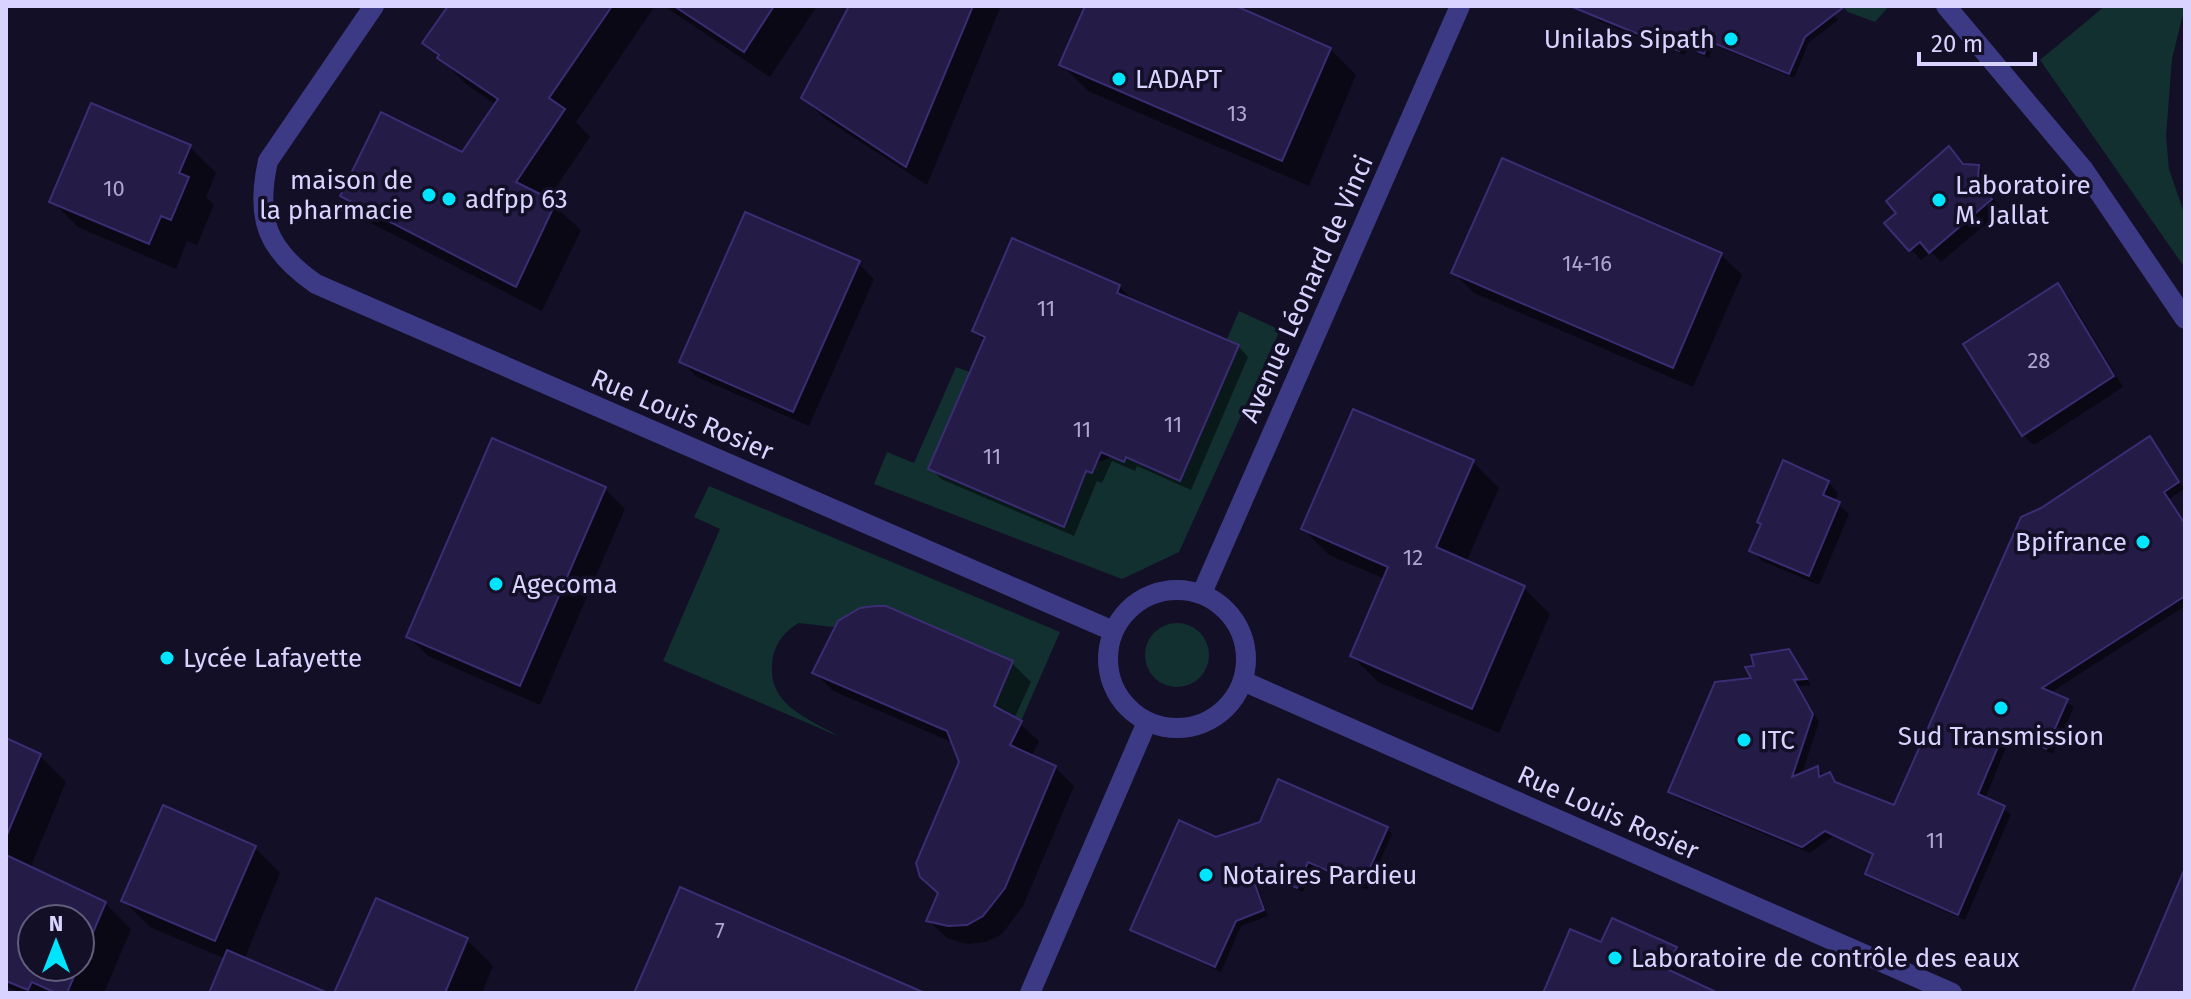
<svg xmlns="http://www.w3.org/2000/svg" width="2191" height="999" font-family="'Fira Sans',sans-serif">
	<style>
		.grass { fill: #12302f }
		.shadow { fill: #0007; fill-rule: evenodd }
		.building { fill: #241b47; stroke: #3b2d73; stroke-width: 2 }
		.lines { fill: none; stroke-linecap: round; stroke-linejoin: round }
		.minor { stroke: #3d3a85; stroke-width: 20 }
		.poi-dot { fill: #00e5ff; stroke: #130f26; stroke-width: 3 }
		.labels { text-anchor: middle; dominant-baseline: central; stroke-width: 7; stroke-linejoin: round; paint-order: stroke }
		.number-label { font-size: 22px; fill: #aca6d1 }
		.poi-label { font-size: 26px; fill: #d9d4ff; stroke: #130f26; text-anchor: start }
		.street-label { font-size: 26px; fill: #d9d4ff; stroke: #130f26 }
	</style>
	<rect width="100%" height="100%" fill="#130f26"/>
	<!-- grass -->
	<g class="grass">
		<path d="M1842 6H1889L1875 22 1848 12Z"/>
		<path d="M2105 6H2185L2172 59 2166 136 2169 169 2185 216V268L2040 60Z"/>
		<path d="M1239 311 1280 330 1179 552 1122 579 874 484 887 452 914 463 956 367 999 383 1064 526 1086 471 1092 473 1096 463 1113 457 1124 462 1126 457 1180 481 1239 345 1227 339Z"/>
		<path d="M709 486 1060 632 1019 726 1015 717 994 706 1013 661 886 606 860 608 833 627 799 623C786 630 776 642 773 657 764 704 806 717 840 737L663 661 720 529 694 517Z"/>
		<circle cx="1177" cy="655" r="32"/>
	</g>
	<!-- shadow -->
	<g class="shadow">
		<path d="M450 6H655L576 122 590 137 547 200 581 230 542 311 369 222 343 196 463 154 496 105 466 84 425 43Z"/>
		<path d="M664 6H817L770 77Z"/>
		<path d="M852 6H1001L927 185 824 118 804 98Z"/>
		<path d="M1087 6H1231L1330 49 1356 75 1309 186 1088 91 1062 65Z"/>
		<path d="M1591 6H1827L1838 20 1809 42 1794 78 1714 45 1709 58 1688 49 1684 55 1599 21 1594 16 1597 9Z"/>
		<path d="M190 147 216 173 206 197 214 205 197 245 187 241 176 269 78 227 52 201Z"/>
		<path d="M1959 159 1965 166 1978 167 1989 178 1988 192 2002 210 1941 262 1931 252 1921 260 1887 223Z"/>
		<path d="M1503 160 1721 255 1742 275 1693 387 1474 293 1454 273Z"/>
		<path d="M858 263 874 279 809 426 697 377 681 361Z"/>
		<path d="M1119 286 1130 297 1128 300 1238 346 1248 357 1191 490 1137 466 1135 471 1112 461 1102 483 1097 481 1074 536 941 479 931 468 985 342 974 330Z"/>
		<path d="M2058 286 2069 297 2123 387 2034 445 2023 435Z"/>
		<path d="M1354 411 1473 462 1499 488 1466 562 1524 588 1550 614 1499 733 1378 682 1352 656 1385 579 1329 555 1303 529Z"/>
		<path d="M2150 439 2184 489 2169 499 2185 524V606L2050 693 2074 707 2053 754 2011 735 1985 799 2011 814 1965 920 1874 880 1867 874 1874 856 1833 836 1810 853 1677 798 1670 792 1755 680 1788 652 1811 685 1799 686 1819 722 1801 776 1817 769 1824 775H1830L1839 786 1895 808 2042 510Z"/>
		<path d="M1828 482 1838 493 1835 502 1849 514 1819 585 1762 561 1752 550Z"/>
		<path d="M605 489 625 509 540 705 428 656 408 636Z"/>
		<path d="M886 608 1012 663 1031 682 1014 719 1039 741 1031 757 1055 767 1074 786 1023 906 1002 934 986 942 967 944 947 938 928 920 939 894 961 762 954 743 833 691 815 673Z"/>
		<path d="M6 741 40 756 66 782 30 868 105 903 131 929 104 993H21L6 986ZM32 919H80V967H32Z"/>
		<path d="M1387 828 1392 834 1367 890 1314 866 1303 892 1252 871 1268 916 1241 926 1221 972 1132 930 1216 839Z"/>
		<path d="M254 847 280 873 244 960 318 993H211L226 959 150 927 124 901Z"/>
		<path d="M377 901 467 940 493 966 482 993H336Z"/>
		<path d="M1602 945 1676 948 1681 953 1672 974 1700 993H1545Z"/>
	</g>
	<!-- building -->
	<g class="building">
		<path d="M448 6H612L549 98 565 109 516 182 556 202 516 287 340 196 381 112 462 152 498 99 437 58 439 55 422 43Z"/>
		<path d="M674 6H774L744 52Z"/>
		<path d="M849 6H973L906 167 801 98Z"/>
		<path d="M1085 6H1236L1331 48 1282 161 1059 65Z"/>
		<path d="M1570 6H1845L1805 37 1789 74 1709 41 1704 54 1683 45 1679 51Z"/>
		<path d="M91 103 191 145 179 173 189 177 171 220 161 216 149 244 49 202Z"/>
		<path d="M1949 146 1963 164 1979 165 1978 180 1992 199 1929 253 1920 242 1909 251 1884 223 1896 213 1886 201Z"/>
		<path d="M1502 158 1722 253 1673 368 1451 273Z"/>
		<path d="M745 212 860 261 793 412 679 362Z"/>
		<path d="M1012 238 1120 285 1117 293 1239 345 1180 481 1126 457 1124 462 1101 452 1092 473 1086 471 1064 527 928 469 985 337 972 331Z"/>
		<path d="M2058 283 2114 376 2022 436 1963 344Z"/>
		<path d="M1353 409 1474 460 1436 547 1525 586 1472 709 1350 656 1388 567 1301 529Z"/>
		<path d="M2150 436 2179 482 2164 492 2185 524V596L2042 688 2068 699 2046 749 2005 730 1978 794 2005 806 1958 915 1865 874 1873 854 1825 831 1802 847 1668 792 1715 682 1751 678 1745 667 1754 666 1751 655 1789 649 1807 679 1794 680 1813 714 1792 777 1818 766 1819 777 1830 772 1835 782 1894 805 2021 517 2041 508Z"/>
		<path d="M492 438 606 487 520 686 406 637Z"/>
		<path d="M1783 460 1829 481 1823 495 1840 502 1809 576 1749 551 1761 524 1757 522Z"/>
		<path d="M875 606H886L1013 661 994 706 1022 721 1010 745 1056 766 1005 888 983 916 967 925 948 926 926 921 938 893 920 877 916 863 959 762 947 731 812 673 838 621 860 608Z"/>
		<path d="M6 738 41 754 6 837Z"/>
		<path d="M1278 779 1388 827 1362 886 1308 862 1297 888 1249 868 1264 910 1236 921 1215 967 1130 930 1179 820 1216 837 1260 822Z"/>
		<path d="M163 805 256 846 215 941 121 901Z"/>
		<path d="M6 855 106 902 80 963V919H32V967H78L67 993H56L32 982 28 990 6 981Z"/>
		<path d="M2185 868V993H2132Z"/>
		<path d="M680 887 925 993H634Z"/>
		<path d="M376 898 468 938 445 993H334Z"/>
		<path d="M1612 918 1677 947 1667 969 1718 993H1543L1570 929 1601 942Z"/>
		<path d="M227 950 328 993H209Z"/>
	</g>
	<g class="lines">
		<!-- minor -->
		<g class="minor">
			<path d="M374 6 268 161C255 219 267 250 316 284L1113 631"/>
			<path d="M1946 6 2084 170 2185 319"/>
			<circle cx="1177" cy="659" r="69"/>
			<path d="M1202 593 1460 6"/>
			<path d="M1243 681 1952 993"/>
			<path d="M1030 993 1147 722"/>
		</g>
	</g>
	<!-- markers -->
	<g class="poi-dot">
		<circle cx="1731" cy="39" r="8"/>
		<circle cx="1119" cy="79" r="8"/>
		<circle cx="429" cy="195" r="8"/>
		<circle cx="449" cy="199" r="8"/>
		<circle cx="1939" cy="200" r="8"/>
		<circle cx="2143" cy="542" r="8"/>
		<circle cx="496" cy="584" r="8"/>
		<circle cx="167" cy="658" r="8"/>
		<circle cx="2001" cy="708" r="8"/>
		<circle cx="1744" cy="740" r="8"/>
		<circle cx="1206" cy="875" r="8"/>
		<circle cx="1615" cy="958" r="8"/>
	</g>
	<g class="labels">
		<!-- number labels -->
		<g class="number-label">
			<text x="1237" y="113">13</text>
			<text x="114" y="188">10</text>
			<text x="1587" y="263">14-16</text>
			<text x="1046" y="308">11</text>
			<text x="2039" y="360">28</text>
			<text x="1173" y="424">11</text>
			<text x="1082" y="429">11</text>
			<text x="992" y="456">11</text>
			<text x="1413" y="557">12</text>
			<text x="1935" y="840">11</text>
			<text x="720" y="930">7</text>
		</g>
		<!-- poi labels -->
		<g class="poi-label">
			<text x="1715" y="39" text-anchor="end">Unilabs Sipath</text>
			<text x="1135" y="79">LADAPT</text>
			<text x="413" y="180" text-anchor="end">maison de<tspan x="413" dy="30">la pharmacie</tspan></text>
			<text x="1955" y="185">Laboratoire<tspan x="1955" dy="30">M. Jallat</tspan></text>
			<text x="465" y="199">adfpp 63</text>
			<text x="2127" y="542" text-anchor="end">Bpifrance</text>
			<text x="512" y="584">Agecoma</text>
			<text x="183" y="658">Lycée Lafayette</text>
			<text x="2001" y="736" text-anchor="middle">Sud Transmission</text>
			<text x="1760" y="740">ITC</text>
			<text x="1222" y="875">Notaires Pardieu</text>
			<text x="1631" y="958">Laboratoire de contrôle des eaux</text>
		</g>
		<!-- street labels -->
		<g class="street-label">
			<text transform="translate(1307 289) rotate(-66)">Avenue Léonard de Vinci</text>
			<text transform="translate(682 415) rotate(23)">Rue Louis Rosier</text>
			<text transform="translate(1608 813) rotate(24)">Rue Louis Rosier</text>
		</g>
	</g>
	<!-- border -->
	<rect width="2191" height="999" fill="none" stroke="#d9d4ff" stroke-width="16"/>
	<!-- north arrow -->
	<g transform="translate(56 943)"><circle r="38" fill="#130f26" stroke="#625e7d" stroke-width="2"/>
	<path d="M0-6L14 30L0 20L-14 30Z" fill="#00e5ff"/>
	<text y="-12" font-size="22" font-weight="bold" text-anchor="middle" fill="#d9d4ff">N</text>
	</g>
	<!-- scale -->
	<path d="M1919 52v12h116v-12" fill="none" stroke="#d9d4ff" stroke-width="4"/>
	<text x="1931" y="52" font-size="24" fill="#d9d4ff" stroke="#130f26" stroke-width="6" paint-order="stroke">20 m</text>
</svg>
